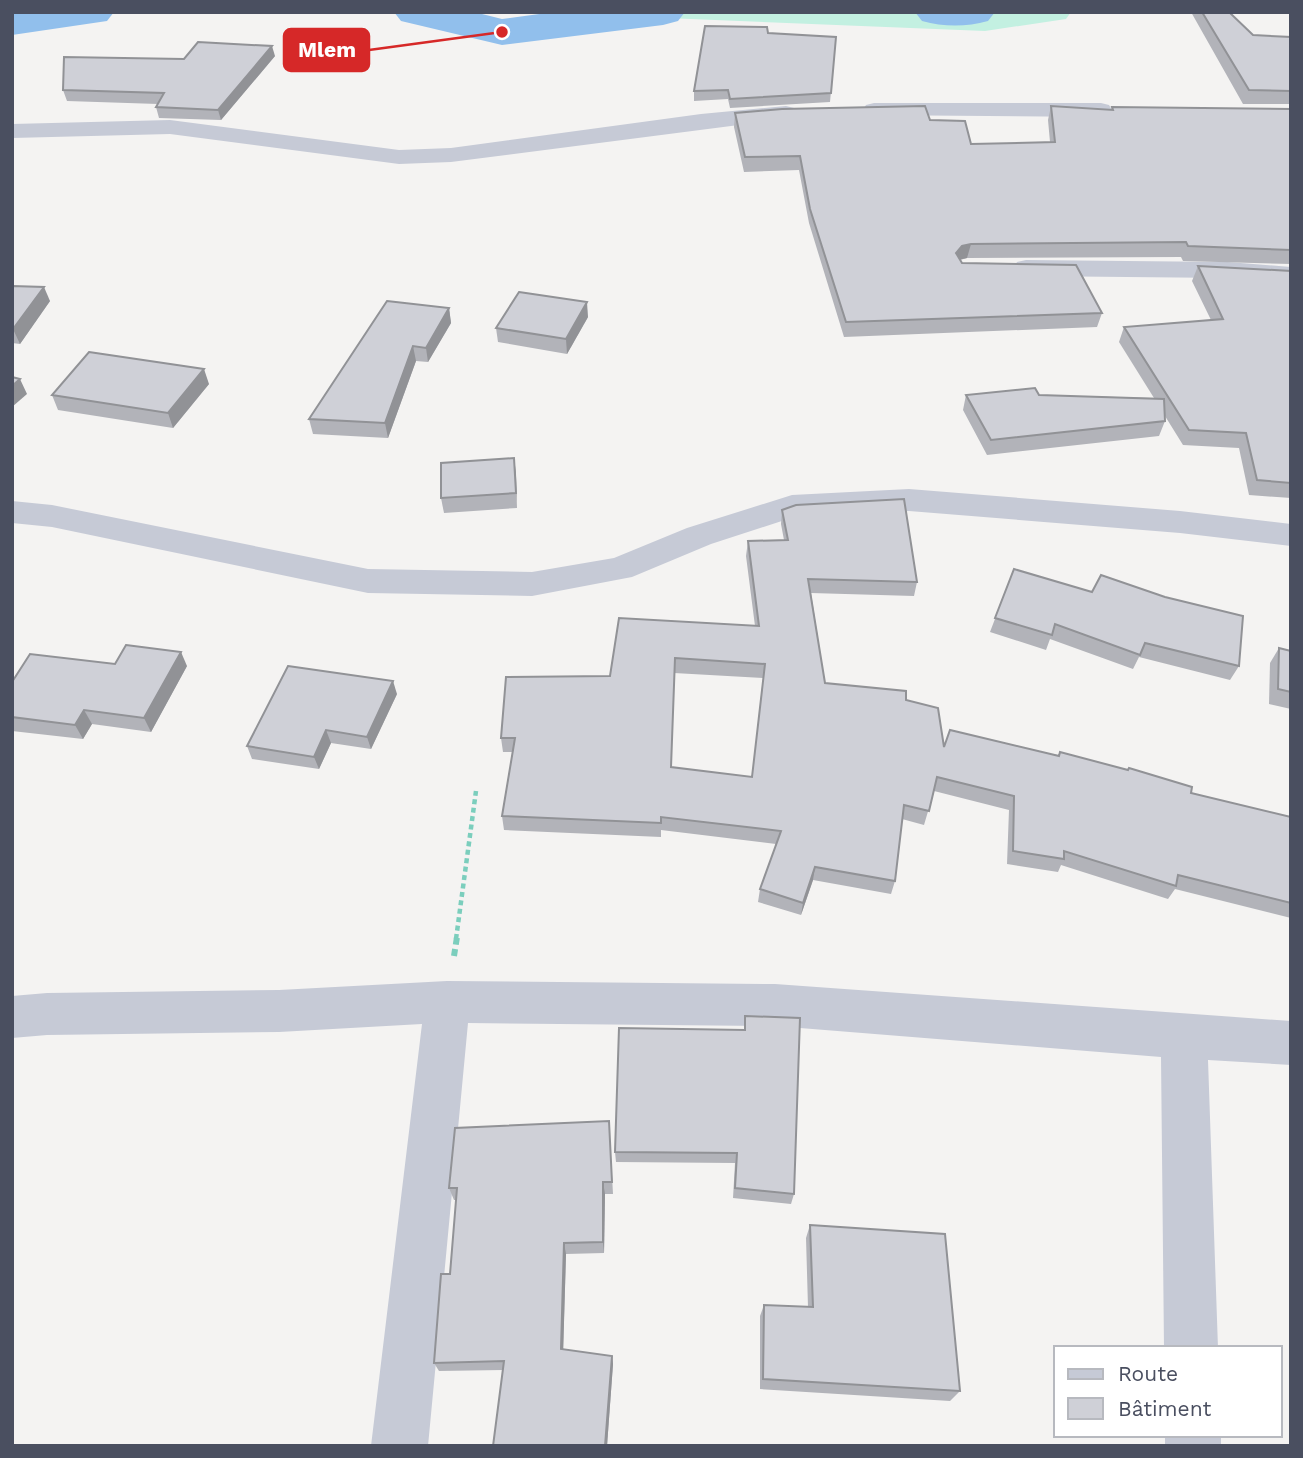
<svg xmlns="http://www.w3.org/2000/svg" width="1303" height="1458" font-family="'Work Sans',sans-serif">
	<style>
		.green { fill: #c3f0e1 }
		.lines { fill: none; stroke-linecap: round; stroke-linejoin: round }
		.river { fill: #91bfec; fill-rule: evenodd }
		.path-far1 { stroke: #7bcebd; stroke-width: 4.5; stroke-dasharray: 5 3.5; stroke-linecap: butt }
		.path { stroke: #7bcebd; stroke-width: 6; stroke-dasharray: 7 4.5; stroke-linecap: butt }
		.minor { fill: #c6cad6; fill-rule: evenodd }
		.wall { fill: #b2b3b9; fill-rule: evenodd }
		.shaded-wall { fill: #919296 }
		.building { fill: #cfd0d7; stroke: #919296; stroke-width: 2; fill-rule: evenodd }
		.leader { fill: none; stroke: #d62828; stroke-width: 2.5 }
		.callout-dot { fill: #d62828; stroke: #fff; stroke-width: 2.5 }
		.callout { fill: #d62828; stroke: #d62828; stroke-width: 2.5 }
		.callout-label { font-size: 21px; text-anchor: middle; font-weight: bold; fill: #fff }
	</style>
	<rect width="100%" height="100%" fill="#f4f3f2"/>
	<!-- green -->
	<path class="green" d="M519 12H1071L1066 19 985 31Z"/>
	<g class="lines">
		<!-- river -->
		<g class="river">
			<path d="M12 12H114L107 21 12 35Z"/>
			<path d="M394 12H474L502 19 554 12H685L678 21 663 25 502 45 401 21Z"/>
			<path d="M915 12H995L988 21C966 27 944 27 922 21Z"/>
		</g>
		<!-- path-far1 -->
		<path class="path-far1" d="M456 939 476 791"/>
		<!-- path -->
		<path class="path" d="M454 956 457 937"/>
		<!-- minor -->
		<g class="minor">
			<path d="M874 103H1101L1109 105 1112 110 1109 115 1101 117 866 115 863 110 866 105Z"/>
			<path d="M786 106 794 108 797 113 794 118 451 162 399 164 170 134 12 138V124L170 120 399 150 451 148 701 114Z"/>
			<path d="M1026 260 1228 262 1291 267V283L1228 278 1026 276 1017 274 1013 268 1017 262Z"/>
			<path d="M909 489 1180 511 1291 524V546L1180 533 909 511 794 517 711 544 632 577 532 596 368 593 52 527 12 523V501L52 505 368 569 532 572 614 558 687 528 792 495Z"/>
			<path d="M447 981 775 984 1291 1021V1065L1208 1060 1218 1348H1164L1161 1057 775 1026 468 1023 428 1446H371L422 1024 279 1032 47 1035 12 1038V996L47 993 279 990Z"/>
			<rect x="1165" y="1435" width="56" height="11"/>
		</g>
	</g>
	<!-- wall -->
	<g class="wall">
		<path d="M1191 12H1229L1253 35 1291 37V104H1243Z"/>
		<path d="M768 33 836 37 830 102 730 108 728 99 694 101V91Z"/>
		<path d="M275 56 221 120 159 118 156 107 158 104 67 101 63 90 184 59Z"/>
		<path d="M1051 106 1111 110 1112 107 1291 109V264L1183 261 1181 257 967 258 960 260 962 263 1102 313 1097 327 844 337 809 223 799 170 744 172 734 127 735 113 930 120 971 144 1050 142 1048 120Z"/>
		<path d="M1198 266 1291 271V498L1249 495 1239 448 1183 445 1165 416V421L1159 436 987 455 963 410 966 395H1039L1154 398 1119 342 1124 327 1211 320 1192 281Z"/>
		<path d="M12 286 50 301 20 344 12 343Z"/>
		<path d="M449 308 451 323 428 362 416 361 388 438 313 434 309 419Z"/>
		<path d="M588 317 567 354 498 342 496 328Z"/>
		<path d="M209 384 173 428 58 410 52 395Z"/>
		<path d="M514 458 517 508 444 513 441 498Z"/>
		<path d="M782 510 917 582 914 596 811 593 825 683 906 700 944 747 1058 755 1060 752 1191 793 1291 817V918L1175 889 1168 899 1061 865 1058 872 1007 864 1009 810 934 791 924 825 902 819 895 881 891 894 813 880 801 915 758 902 760 889 776 844 661 830V837L504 830 502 816 513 752H503L501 738 610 676 755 626 746 556 748 541 784 540 781 524ZM674 673 763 678 752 777 671 767Z"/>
		<path d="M1014 569 1239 666 1230 680 1139 657 1133 669 1050 639 1046 650 990 632Z"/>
		<path d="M1279 648 1291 651V709L1269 704 1270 663Z"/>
		<path d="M115 664 187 666 151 732 92 724 83 739 12 731V682Z"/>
		<path d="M397 694 371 749 331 743 319 769 252 759 247 746Z"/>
		<path d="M745 1016 794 1194 791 1204 733 1198 735 1163 616 1162 615 1152 744 1030Z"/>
		<path d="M609 1121 613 1194H605L604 1253 566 1254 563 1350 612 1356 613 1364 607 1446H493L503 1370 439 1371 434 1363 450 1274 456 1200H454L449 1188Z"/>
		<path d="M810 1225 960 1391 950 1401 760 1389V1316L764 1305 808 1307 806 1238Z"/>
	</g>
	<!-- shaded-wall -->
	<g class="shaded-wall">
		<path d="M272 46 275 56 221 120 218 110Z"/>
		<path d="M971 244 967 258 958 260 956 253 962 246Z"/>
		<path d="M44 287 50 301 20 344 13 329Z"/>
		<path d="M587 302 588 317 567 354 566 339Z"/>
		<path d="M449 308 451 323 428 362 426 348Z"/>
		<path d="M413 346 416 361 388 438 385 423Z"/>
		<path d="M204 369 209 384 173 428 168 413Z"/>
		<path d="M20 379 27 394 12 407V386Z"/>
		<path d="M514 458 516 473 517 508 516 493Z"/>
		<path d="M181 652 187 666 151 732 144 718Z"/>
		<path d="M393 681 397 694 371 749 367 737Z"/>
		<path d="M84 710 92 724 83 739 75 725Z"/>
		<path d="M326 730 331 743 319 769 314 757Z"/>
		<path d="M815 867 813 880 801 915 803 903Z"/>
		<path d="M603 1182 605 1194 604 1253 603 1242Z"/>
		<path d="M564 1243 566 1254 563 1358 561 1349Z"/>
		<path d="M612 1356 613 1364 607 1446H605Z"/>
	</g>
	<!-- building -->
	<g class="building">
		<path d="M1202 12H1229L1253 35 1291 37V91L1249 90Z"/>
		<path d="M705 26 767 27 768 33 836 37 831 93 730 99 728 90 694 91Z"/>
		<path d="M198 42 272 46 218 110 156 107 164 93 63 90 64 57 184 59Z"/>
		<path d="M925 106 930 120 965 121 971 144 1055 142 1051 106 1113 110 1112 107 1291 109V250L1188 246 1186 242 971 244 962 246 956 253 962 263 1076 265 1102 313 846 322 810 209 800 156 745 157 735 113 782 109Z"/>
		<path d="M1198 266 1291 271V483L1257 480 1246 433 1189 430 1124 327 1223 319Z"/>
		<path d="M12 286 44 287 13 329H12Z"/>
		<path d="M519 292 587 302 566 339 496 328Z"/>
		<path d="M387 301 449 308 426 348 413 346 385 423 309 419Z"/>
		<path d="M89 352 204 369 168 413 52 395Z"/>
		<path d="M12 377 20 379 12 386Z"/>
		<path d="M1035 388 1039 395 1164 399 1165 421 991 440 966 395Z"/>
		<path d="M514 458 516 493 441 498V463Z"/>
		<path d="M904 499 917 582 808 579 825 683 906 691V700L938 708 944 747 950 730 1059 756 1060 752 1128 770 1129 768 1192 787 1191 793 1291 817V903L1178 875 1176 886 1064 851V859L1013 851 1014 796 937 777 929 811 904 805 895 881 815 867 803 903 760 889 781 831 661 817V823L502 816 515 738H501L506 677 610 676 619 618 759 626 748 541 788 540 782 510 796 505ZM675 658 765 664 752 777 671 767Z"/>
		<path d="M1014 569 1092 592 1101 575 1165 597 1243 616 1239 666 1145 643 1140 655 1055 624 1052 635 995 618Z"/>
		<path d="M126 645 181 652 144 718 84 710 75 725 12 717V682L30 654 115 664Z"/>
		<path d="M1279 648 1291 651V692L1278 689Z"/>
		<path d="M288 666 393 681 367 737 326 730 314 757 247 746Z"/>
		<path d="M745 1016 800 1018 794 1194 735 1188 737 1153 615 1152 619 1028 745 1030Z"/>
		<path d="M609 1121 612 1182H603V1242L564 1243 561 1349 612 1356 605 1446H493L504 1361 434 1363 441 1274H450L457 1188H449L455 1128Z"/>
		<path d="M810 1225 945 1234 960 1391 763 1379 764 1305 813 1307Z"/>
	</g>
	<!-- callouts -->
	<path class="leader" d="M502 32L369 50"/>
	<circle class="callout-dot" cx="502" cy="32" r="7"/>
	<rect class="callout" x="284" y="29" width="85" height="42" rx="7"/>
	<g class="callout-label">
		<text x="327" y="57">Mlem</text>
	</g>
	<!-- border -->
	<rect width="1303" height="1458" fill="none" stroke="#4a4f60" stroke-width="28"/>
	<!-- legend -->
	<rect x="1054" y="1346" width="228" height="91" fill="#ffffff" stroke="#b7b9bf" stroke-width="2"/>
	<rect x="1068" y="1369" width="35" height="10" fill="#c6cad6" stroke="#b7b9bf" stroke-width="2"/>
	<text x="1118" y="1381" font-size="21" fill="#4a4f60">Route</text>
	<rect x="1068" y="1398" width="35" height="21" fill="#cfd0d7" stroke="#b7b9bf" stroke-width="2"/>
	<text x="1118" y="1416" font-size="21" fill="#4a4f60">Bâtiment</text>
</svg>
